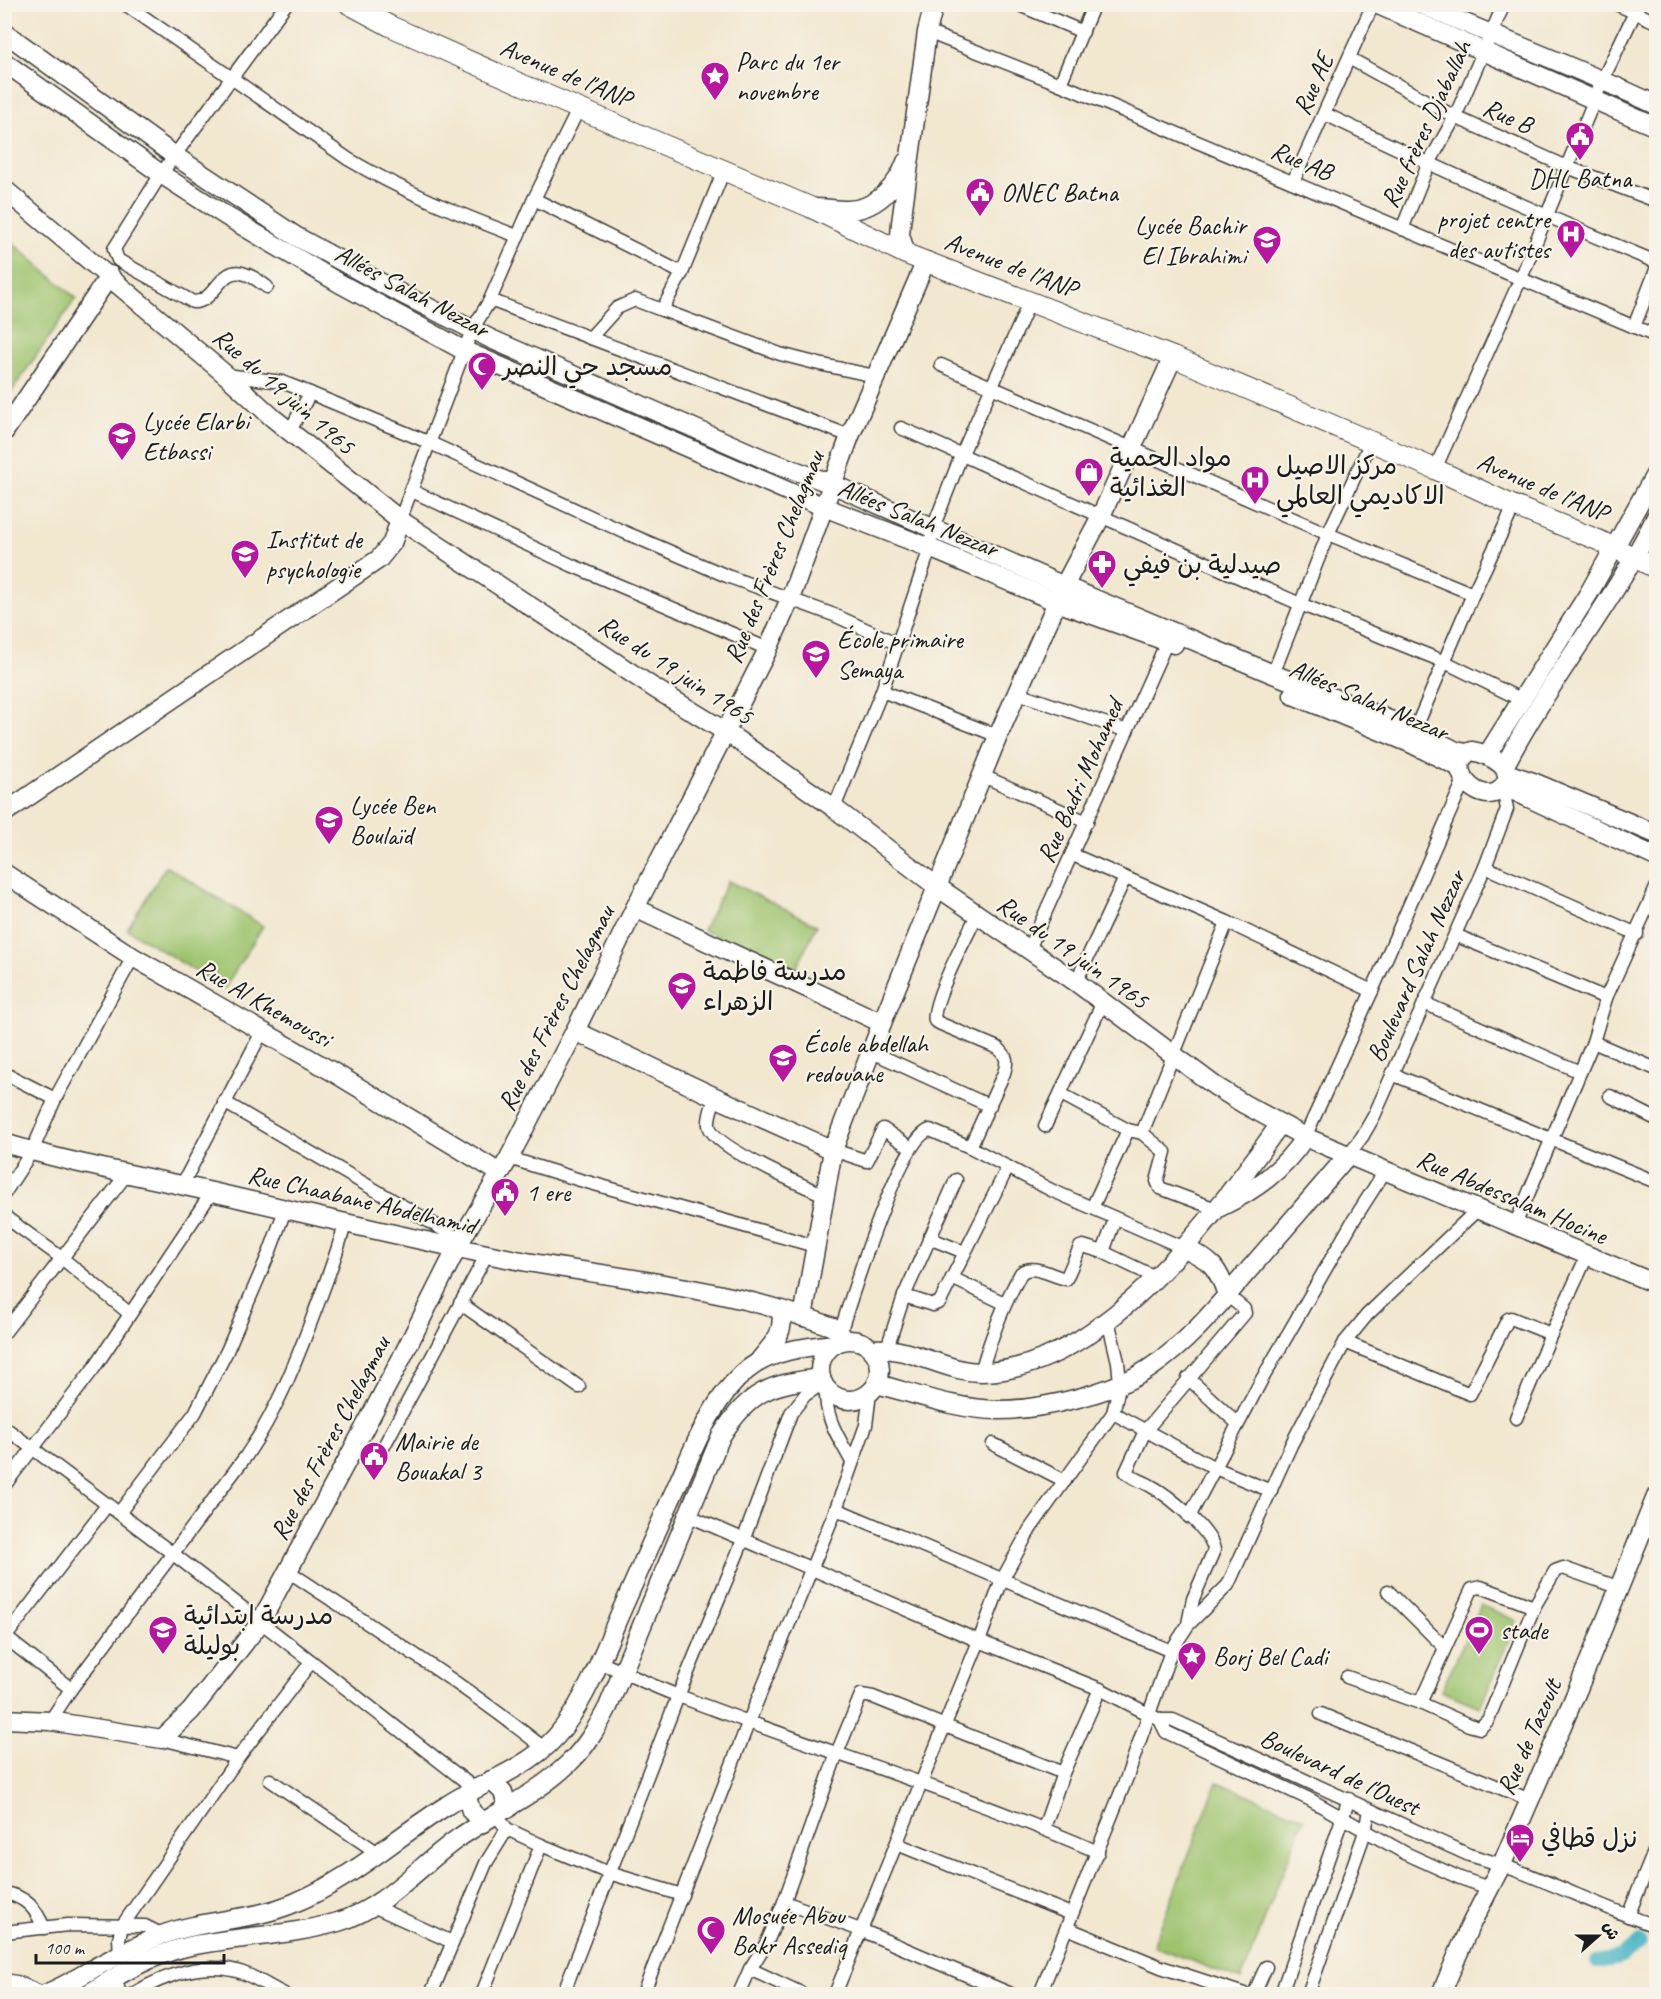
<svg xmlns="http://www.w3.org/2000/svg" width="1661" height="1999" font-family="Caveat,'Playpen Sans Arabic',sans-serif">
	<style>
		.green { fill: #9cc26c; stroke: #5c6f44; stroke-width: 1.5 }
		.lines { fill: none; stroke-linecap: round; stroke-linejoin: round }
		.canal { stroke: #47b3c4; stroke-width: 14 }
		.street-casing { stroke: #3c3a37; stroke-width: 15 }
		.secondary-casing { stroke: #3c3a37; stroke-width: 21 }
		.primary-casing { stroke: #3c3a37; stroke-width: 22 }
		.street { stroke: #fff; stroke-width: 12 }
		.secondary { stroke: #fff; stroke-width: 18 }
		.primary { stroke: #fff; stroke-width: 20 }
		.labels { text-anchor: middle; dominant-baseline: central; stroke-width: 4.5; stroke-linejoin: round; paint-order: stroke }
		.poi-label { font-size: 26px; fill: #1c1c1c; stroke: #f7f3e8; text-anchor: start }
		.street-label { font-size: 26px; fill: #1c1c1c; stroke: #f7f3e8 }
	</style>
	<rect width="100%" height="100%" fill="#f7f3e8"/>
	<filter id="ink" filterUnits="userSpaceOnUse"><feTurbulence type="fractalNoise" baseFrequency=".0167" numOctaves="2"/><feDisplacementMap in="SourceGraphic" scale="12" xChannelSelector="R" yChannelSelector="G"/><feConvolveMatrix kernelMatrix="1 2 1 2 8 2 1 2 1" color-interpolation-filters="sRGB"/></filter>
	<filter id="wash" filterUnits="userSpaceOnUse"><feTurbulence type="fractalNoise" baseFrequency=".008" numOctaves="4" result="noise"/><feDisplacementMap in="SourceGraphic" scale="24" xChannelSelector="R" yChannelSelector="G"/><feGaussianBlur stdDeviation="1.35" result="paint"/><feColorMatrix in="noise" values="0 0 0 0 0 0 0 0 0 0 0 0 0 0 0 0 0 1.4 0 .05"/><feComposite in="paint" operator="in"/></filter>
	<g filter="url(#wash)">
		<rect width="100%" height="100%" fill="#f2e7cf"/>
		<!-- green -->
		<g class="green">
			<path d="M5 236 76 298 5 401Z"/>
			<path d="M166 866 263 926 224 989 127 929Z"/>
			<path d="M728 881 817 925 793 975 703 930Z"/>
			<path d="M1481 1605 1517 1621 1480 1707 1441 1691Z"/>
			<path d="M1217 1782 1304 1818 1241 1980 1153 1946Z"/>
		</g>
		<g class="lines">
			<!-- canal -->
			<path class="canal" d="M1597 1962 1620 1958 1640 1943"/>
		</g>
	</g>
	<g filter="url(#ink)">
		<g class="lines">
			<!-- street casing -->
			<g class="street-casing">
				<g id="street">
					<path d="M125 4 348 159C402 191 459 214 517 236"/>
					<path d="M1017 4 1083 32"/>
					<path d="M1616 4 1656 22"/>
					<path d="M927 32 1060 84 1656 336"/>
					<path d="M1349 58 1455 117 1567 167 1656 201"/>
					<path d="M1060 84 1094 4"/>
					<path d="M1325 114C1434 167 1544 216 1656 262"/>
					<path d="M724 170 682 273 662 310 780 354 819 364 875 376"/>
					<path d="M1293 182 1373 4"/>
					<path d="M534 199 682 273"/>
					<path d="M1402 229 1428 165 1455 117 1504 4"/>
					<path d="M267 287C260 282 253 276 245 274 220 264 216 303 193 302L118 260 114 249 161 174 286 4"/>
					<path d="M490 300 850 436"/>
					<path d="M1634 327 1656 270"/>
					<path d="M590 338 617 308 635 300 662 310"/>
					<path d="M941 365 1328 534 1473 594"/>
					<path d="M226 375 282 382 300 389 428 442 624 532 727 576 834 615 898 644"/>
					<path d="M901 428 1300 604 1445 662 1522 700"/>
					<path d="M290 431 310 393"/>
					<path d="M1435 469 1521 278 1603 79 1639 4"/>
					<path d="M410 490 571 565 768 649"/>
					<path d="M400 520 472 330 490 300 534 199 579 108"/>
					<path d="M1273 674 1328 534 1371 442"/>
					<path d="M882 691 998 736"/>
					<path d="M1018 693 1127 731"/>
					<path d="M1412 737 1473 594 1514 506"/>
					<path d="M983 776 1087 822"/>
					<path d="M834 808 882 691 930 548 933 528 961 456 1030 301"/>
					<path d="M1073 855 1227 922 1372 991"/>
					<path d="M1485 867 1637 934"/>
					<path d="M1455 935 1606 998"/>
					<path d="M1029 949 1169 637"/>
					<path d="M1076 982 1125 878"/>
					<path d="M1424 1003 1580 1072"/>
					<path d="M1593 1042 1656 1069"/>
					<path d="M872 1052 990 1106"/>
					<path d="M4 1073 55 1099"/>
					<path d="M1392 1074 1656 1182"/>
					<path d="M1061 1094 1128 1130 1142 1133 1165 1152 1157 1181 1160 1188 1216 1209"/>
					<path d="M1610 1096 1656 1119"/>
					<path d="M715 1097C713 1105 708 1116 709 1125 711 1147 803 1185 824 1195"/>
					<path d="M224 1102 461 1240"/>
					<path d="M1045 1126 1103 1002"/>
					<path d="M1142 1133 1227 922"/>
					<path d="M1305 1137 1372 991 1464 780"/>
					<path d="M970 1147 1004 1073C1008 1061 1007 1056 998 1048L941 1024 935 1021C930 1004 968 934 977 915"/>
					<path d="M833 1150 867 1161 883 1129 911 1148"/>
					<path d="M1348 1155 1362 1137 1374 1116 1485 867 1507 809 1505 799 1500 790"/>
					<path d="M509 1158 580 1180 815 1246"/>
					<path d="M182 1185 262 1032"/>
					<path d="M4 1194 32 1151 55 1099 133 957"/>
					<path d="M1092 1208 1128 1130"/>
					<path d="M4 1216 63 1259 129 1313"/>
					<path d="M1515 1225 1593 1042 1606 998 1656 888"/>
					<path d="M929 1238 964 1252"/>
					<path d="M1103 1252 1157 1278"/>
					<path d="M952 1278 1004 1303"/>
					<path d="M904 1296 933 1305 940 1302 1008 1167"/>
					<path d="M460 1303 579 1387"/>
					<path d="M4 1333 126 1175"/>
					<path d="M840 1333C851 1299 900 1138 930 1130L970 1147 1051 1190 1184 1248"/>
					<path d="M1345 1342 1470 1394 1508 1319 1511 1318 1551 1334"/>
					<path d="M887 1348 904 1296 956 1180"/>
					<path d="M981 1372C991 1337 1003 1305 1021 1273 1033 1263 1051 1276 1066 1279L1080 1247 1083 1246 1103 1252 1115 1219"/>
					<path d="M1188 1378 1237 1423"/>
					<path d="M826 1389C825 1419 838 1436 852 1462"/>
					<path d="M1113 1413 1215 1468 1271 1491"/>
					<path d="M1516 1418 1551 1334 1587 1256"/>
					<path d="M4 1427 172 1553 474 1788"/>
					<path d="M993 1444 1065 1481"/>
					<path d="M384 1446 487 1254"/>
					<path d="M4 1486 94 1368 212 1192"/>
					<path d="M836 1509 1171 1651"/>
					<path d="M119 1513 195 1413 227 1351 270 1251 285 1210"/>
					<path d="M687 1515 979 1641 1100 1689 1160 1720 1166 1732 1309 1799 1405 1853 1460 1878 1489 1888"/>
					<path d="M1189 1517 1261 1381 1353 1221 1385 1171"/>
					<path d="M288 1571C375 1629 464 1684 545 1749"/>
					<path d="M1388 1591 1444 1647"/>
					<path d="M1188 1624 1193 1599 1214 1550C1212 1531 1168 1495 1151 1486 1143 1481 1133 1479 1126 1472L1145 1431 1245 1313 1244 1309 1227 1295"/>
					<path d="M4 1636 71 1689"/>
					<path d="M4 1639 108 1504"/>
					<path d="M599 1662C626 1673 652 1686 679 1696 818 1750 961 1792 1098 1852"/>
					<path d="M1347 1677 1420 1703 1469 1725 1480 1728 1488 1720 1534 1607 1555 1571 1563 1568 1620 1588"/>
					<path d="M1420 1703 1472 1589 1481 1587 1534 1607"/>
					<path d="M1321 1714 1530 1800"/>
					<path d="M1160 1720H1173L1469 1855C1533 1872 1593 1905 1656 1926"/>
					<path d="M50 1721 71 1689 246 1456C277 1411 296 1362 315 1311 326 1282 337 1254 345 1224"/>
					<path d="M162 1739 238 1758"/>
					<path d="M270 1780 378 1853"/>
					<path d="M497 1816 507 1829 541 1845 609 1873 682 1895"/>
					<path d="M1044 1828 1063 1773 1100 1689"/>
					<path d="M897 1844 1071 1914"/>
					<path d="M4 1893C26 1896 36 1909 44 1928"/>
					<path d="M784 1902 863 1931 1011 1994"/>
					<path d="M373 1906 452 1942"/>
					<path d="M1628 1916 1656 1847"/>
					<path d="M1067 1928 1161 1967 1244 1994"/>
					<path d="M4 1932 68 1925 145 1926 163 1935"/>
					<path d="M120 1955 119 1939 122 1926 238 1758 311 1662"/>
					<path d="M750 1969 803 1994"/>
					<path d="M115 1977 120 1994"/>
					<path d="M133 1994C164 1975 206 1960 243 1973 257 1978 271 1988 284 1994"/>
					<path d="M431 1994 486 1863 507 1829"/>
					<path d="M482 1994 541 1845"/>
					<path d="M563 1994 678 1696 744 1538 791 1413 805 1395 823 1383"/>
					<path d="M643 1994 749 1721 836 1509 866 1425 870 1393"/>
					<path d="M739 1994 750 1969 767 1942 784 1902 837 1753 861 1695 873 1697 1063 1773"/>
					<path d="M835 1994 979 1641 1002 1580 1030 1529 1113 1413 1120 1383 1118 1362 1108 1320"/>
					<path d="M1040 1994 1127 1777 1171 1651 1188 1625 1228 1585 1291 1445 1345 1342 1367 1315 1477 1210"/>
					<path d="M1254 1994 1266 1967"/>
					<path d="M1281 1994 1349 1799"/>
					<path d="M1308 1994 1365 1832 1369 1810"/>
				</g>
			</g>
			<!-- secondary casing -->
			<g class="secondary-casing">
				<g id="secondary">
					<path d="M1376 4 1656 127"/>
					<path d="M1421 4C1499 39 1579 68 1656 105"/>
					<path d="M4 32 175 156 297 237 396 291 491 339 764 459 832 484 1064 586 1273 674 1415 730 1456 751 1467 753"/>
					<path d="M4 62 161 174 226 216 339 283 463 350 824 507 930 548 1057 602 1174 644"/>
					<path d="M4 189 226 375 273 418 400 520 654 688 726 732 834 808 936 886 1076 982 1215 1086 1244 1104 1305 1137 1656 1284"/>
					<path d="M814 208C825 208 836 210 847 210 875 210 897 187 906 162"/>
					<path d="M906 254 900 235 901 223 927 32 934 4"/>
					<path d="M4 432 110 275"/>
					<path d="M1293 695 1410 743 1459 767"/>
					<path d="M1472 751C1488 753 1523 771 1500 790 1478 807 1441 764 1472 751Z"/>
					<path d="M1487 755 1589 593 1656 473"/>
					<path d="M1504 767C1549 680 1613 604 1656 517"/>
					<path d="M1506 773 1533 782 1656 834"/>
					<path d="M1503 786 1656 857"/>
					<path d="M4 813 379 559 392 543 400 520"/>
					<path d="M4 873 133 957 333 1072 500 1173"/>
					<path d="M635 908 882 1023"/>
					<path d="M575 1031 715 1097 833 1150"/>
					<path d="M4 1143C73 1164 143 1176 212 1192 317 1216 421 1242 527 1262 631 1280 733 1289 833 1327L840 1333 845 1340"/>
					<path d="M1220 1207C1256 1190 1283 1170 1305 1137"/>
					<path d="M1184 1248C1211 1260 1218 1267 1227 1295"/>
					<path d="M803 1317 833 1150 882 1023 998 736 1064 586 1101 516 1173 357"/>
					<circle cx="850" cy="1370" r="30"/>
					<path d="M872 1349C912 1346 944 1372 982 1372 1103 1370 1216 1214 1280 1124"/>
					<path d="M759 1361C773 1343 785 1335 781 1310"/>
					<path d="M877 1384C915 1394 959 1410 998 1410 1043 1410 1113 1393 1150 1368 1188 1343 1218 1306 1247 1272 1281 1233 1315 1194 1348 1155"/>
					<path d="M4 1719 50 1721 162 1739 191 1711 260 1623 397 1367 461 1240 509 1158 575 1031 635 908 768 649 790 599 850 436 926 261"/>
					<path d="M491 1780 503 1792 508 1809"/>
					<path d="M466 1793 471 1811 483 1823"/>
					<path d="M4 1983 16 1985 37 1994"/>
					<path d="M45 1994C64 1987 80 1976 98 1966 118 1955 140 1944 162 1935 204 1919 252 1921 294 1903 350 1880 395 1838 446 1806 485 1780 535 1767 563 1728 588 1694 603 1654 619 1616 639 1571 659 1526 679 1481 696 1442 714 1397 747 1370 772 1350 805 1347 835 1344"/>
					<path d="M88 1994C119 1974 153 1954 190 1946 239 1936 290 1936 338 1922 385 1908 418 1867 457 1839 494 1813 536 1795 569 1763 586 1747 597 1728 608 1707L721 1436C750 1391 769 1384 821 1378"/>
					<path d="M1441 1994 1469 1928 1502 1864 1577 1691 1656 1497"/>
				</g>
			</g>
			<!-- primary casing -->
			<g class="primary-casing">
				<path id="primary" d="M349 4 390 26 523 85 810 207 906 254 1173 357 1435 469 1514 506 1598 540 1656 568"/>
			</g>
			<!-- street -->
			<use href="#street" class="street"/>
			<!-- secondary -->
			<use href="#secondary" class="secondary"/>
			<!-- primary -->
			<use href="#primary" class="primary"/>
		</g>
	</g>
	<!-- icons -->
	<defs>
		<g id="sight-pin" transform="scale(1.5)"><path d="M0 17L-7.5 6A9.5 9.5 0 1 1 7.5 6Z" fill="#b5179e" stroke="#f7f3e8"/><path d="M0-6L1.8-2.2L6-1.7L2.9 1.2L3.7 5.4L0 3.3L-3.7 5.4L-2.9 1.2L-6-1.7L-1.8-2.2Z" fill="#fff"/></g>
		<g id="civic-pin" transform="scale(1.5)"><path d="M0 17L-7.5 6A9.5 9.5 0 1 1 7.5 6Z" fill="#b5179e" stroke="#f7f3e8"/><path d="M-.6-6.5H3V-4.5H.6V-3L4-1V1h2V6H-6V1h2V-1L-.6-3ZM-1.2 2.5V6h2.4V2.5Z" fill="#fff"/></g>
		<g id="hospital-pin" transform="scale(1.5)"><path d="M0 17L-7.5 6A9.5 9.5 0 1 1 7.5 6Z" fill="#b5179e" stroke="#f7f3e8"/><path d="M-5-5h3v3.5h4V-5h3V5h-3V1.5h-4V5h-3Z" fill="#fff"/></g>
		<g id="school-pin" transform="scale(1.5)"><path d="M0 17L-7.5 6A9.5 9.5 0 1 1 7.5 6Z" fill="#b5179e" stroke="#f7f3e8"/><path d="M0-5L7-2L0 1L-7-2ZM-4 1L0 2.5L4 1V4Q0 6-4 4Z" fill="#fff"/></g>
		<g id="mosque-pin" transform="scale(1.5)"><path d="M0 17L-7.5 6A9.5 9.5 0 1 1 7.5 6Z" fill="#b5179e" stroke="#f7f3e8"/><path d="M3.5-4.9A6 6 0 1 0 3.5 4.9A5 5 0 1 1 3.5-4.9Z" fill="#fff"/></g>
		<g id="shop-pin" transform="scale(1.5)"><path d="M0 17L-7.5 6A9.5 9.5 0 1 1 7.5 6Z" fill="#b5179e" stroke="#f7f3e8"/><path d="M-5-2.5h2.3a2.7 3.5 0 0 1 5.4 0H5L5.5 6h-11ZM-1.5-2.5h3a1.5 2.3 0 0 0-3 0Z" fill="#fff"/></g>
		<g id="university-pin" transform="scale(1.5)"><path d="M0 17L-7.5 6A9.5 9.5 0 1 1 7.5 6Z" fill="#b5179e" stroke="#f7f3e8"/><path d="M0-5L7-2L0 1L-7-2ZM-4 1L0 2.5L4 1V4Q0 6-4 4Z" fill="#fff"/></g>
		<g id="pharmacy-pin" transform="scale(1.5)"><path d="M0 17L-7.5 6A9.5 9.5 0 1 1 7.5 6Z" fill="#b5179e" stroke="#f7f3e8"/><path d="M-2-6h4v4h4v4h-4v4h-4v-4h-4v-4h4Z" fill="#fff"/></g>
		<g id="stadium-pin" transform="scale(1.5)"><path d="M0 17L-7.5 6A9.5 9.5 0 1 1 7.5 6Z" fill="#b5179e" stroke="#f7f3e8"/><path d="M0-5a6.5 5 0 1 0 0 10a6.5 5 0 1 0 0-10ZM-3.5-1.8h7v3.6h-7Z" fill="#fff"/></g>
		<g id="hotel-pin" transform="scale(1.5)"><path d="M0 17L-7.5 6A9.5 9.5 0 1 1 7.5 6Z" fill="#b5179e" stroke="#f7f3e8"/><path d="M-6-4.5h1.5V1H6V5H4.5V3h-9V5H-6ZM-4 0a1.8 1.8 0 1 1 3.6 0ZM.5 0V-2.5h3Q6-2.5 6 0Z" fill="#fff"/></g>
	</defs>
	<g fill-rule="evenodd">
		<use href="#sight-pin" x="715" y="76"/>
		<use href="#civic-pin" x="1580" y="136"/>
		<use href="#civic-pin" x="980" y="192"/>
		<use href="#hospital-pin" x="1571" y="234"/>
		<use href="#school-pin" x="1267" y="240"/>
		<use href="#mosque-pin" x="482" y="366"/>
		<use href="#school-pin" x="122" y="436"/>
		<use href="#shop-pin" x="1089" y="472"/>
		<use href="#hospital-pin" x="1255" y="480"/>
		<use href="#university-pin" x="245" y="554"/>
		<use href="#pharmacy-pin" x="1102" y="564"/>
		<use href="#school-pin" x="816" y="654"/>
		<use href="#school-pin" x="329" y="820"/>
		<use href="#school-pin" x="682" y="986"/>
		<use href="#school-pin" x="783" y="1058"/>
		<use href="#civic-pin" x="505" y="1192"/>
		<use href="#civic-pin" x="374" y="1456"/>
		<use href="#school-pin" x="163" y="1630"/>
		<use href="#stadium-pin" x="1479" y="1630"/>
		<use href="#sight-pin" x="1192" y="1656"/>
		<use href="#hotel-pin" x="1520" y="1838"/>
		<use href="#mosque-pin" x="711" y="1930"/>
	</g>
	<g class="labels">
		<!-- poi labels -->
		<g class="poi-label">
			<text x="736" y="61">Parc du 1er<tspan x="736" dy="30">novembre</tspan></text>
			<text x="1580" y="178" text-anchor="middle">DHL Batna</text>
			<text x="1001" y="192">ONEC Batna</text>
			<text x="1550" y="219" text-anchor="end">projet centre<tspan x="1550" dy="30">des autistes</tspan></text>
			<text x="1246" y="225" text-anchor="end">Lycée Bachir<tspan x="1246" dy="30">El Ibrahimi</tspan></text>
			<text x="503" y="366">مسجد حي النصر</text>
			<text x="143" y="421">Lycée Elarbi<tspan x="143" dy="30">Etbassi</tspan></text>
			<text x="1110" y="457">مواد الحمية<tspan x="1110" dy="30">الغذائية</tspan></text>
			<text x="1276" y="465">مركز الاصيل<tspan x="1276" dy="30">الاكاديمي العالمي</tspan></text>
			<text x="266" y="539">Institut de<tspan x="266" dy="30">psychologie</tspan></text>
			<text x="1123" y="564">صيدلية بن فيفي</text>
			<text x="837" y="639">École primaire<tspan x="837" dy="30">Semaya</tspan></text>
			<text x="350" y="805">Lycée Ben<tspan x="350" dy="30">Boulaïd</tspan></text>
			<text x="703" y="971">مدرسة فاطمة<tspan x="703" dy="30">الزهراء</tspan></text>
			<text x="804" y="1043">École abdellah<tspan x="804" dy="30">redouane</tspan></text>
			<text x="526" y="1192">1 ere</text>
			<text x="395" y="1441">Mairie de<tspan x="395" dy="30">Bouakal 3</tspan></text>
			<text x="184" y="1615">مدرسة ابتدائية<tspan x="184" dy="30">بوليلة</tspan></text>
			<text x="1500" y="1630">stade</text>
			<text x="1213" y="1656">Borj Bel Cadi</text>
			<text x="1541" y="1838">نزل قطافي</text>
			<text x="732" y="1915">Mosuée Abou<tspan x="732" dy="30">Bakr Assediq</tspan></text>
		</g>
		<!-- street labels -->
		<g class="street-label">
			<text transform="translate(566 73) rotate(23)">Avenue de l'ANP</text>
			<text transform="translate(1313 84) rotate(-66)">Rue AE</text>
			<text transform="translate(1508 116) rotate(24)">Rue B</text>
			<text transform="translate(1426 124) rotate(-65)">Rue frères Djaballah</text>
			<text transform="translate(1302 161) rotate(23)">Rue AB</text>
			<text transform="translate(1011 265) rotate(21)">Avenue de l'ANP</text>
			<text transform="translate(412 291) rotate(28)">Allées Salah Nezzar</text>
			<text transform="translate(284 391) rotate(41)">Rue du 19 juin 1965</text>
			<text transform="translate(1543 487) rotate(23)">Avenue de l'ANP</text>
			<text transform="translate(918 518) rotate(22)">Allées Salah Nezzar</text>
			<text transform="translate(774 557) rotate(-68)">Rue des Frères Chelagmau</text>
			<text transform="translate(676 670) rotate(33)">Rue du 19 juin 1965</text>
			<text transform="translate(1369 700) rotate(23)">Allées Salah Nezzar</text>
			<text transform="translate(1080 781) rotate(-66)">Rue Badri Mohamed</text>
			<text transform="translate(1073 952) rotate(35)">Rue du 19 juin 1965</text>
			<text transform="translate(1416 966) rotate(-66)">Boulevard Salah Nezzar</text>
			<text transform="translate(264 1003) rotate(30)">Rue Al Khemoussi</text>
			<text transform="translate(556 1008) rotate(-63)">Rue des Frères Chelagmau</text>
			<text transform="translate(1512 1197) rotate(23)">Rue Abdessalam Hocine</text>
			<text transform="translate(362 1200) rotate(13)">Rue Chaabane Abdelhamid</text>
			<text transform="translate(330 1438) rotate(-62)">Rue des Frères Chelagmau</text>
			<text transform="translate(1529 1737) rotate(-66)">Rue de Tazoult</text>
			<text transform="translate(1340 1772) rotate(25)">Boulevard de l'Ouest</text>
		</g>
	</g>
	<!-- margin -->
	<rect width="1661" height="1999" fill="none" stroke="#f7f3e8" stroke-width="24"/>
	<!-- north arrow -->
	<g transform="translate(1598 1936) rotate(69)" stroke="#f7f3e8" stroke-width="4.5" paint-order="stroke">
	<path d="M0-4.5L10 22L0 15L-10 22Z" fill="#1c1c1c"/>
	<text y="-9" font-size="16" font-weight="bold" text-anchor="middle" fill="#1c1c1c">ش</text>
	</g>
	<!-- scale -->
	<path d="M36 1954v9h188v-9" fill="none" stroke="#1c1c1c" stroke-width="3"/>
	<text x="45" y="1954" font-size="18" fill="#1c1c1c" stroke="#f7f3e8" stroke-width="4.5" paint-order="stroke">100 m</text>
</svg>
